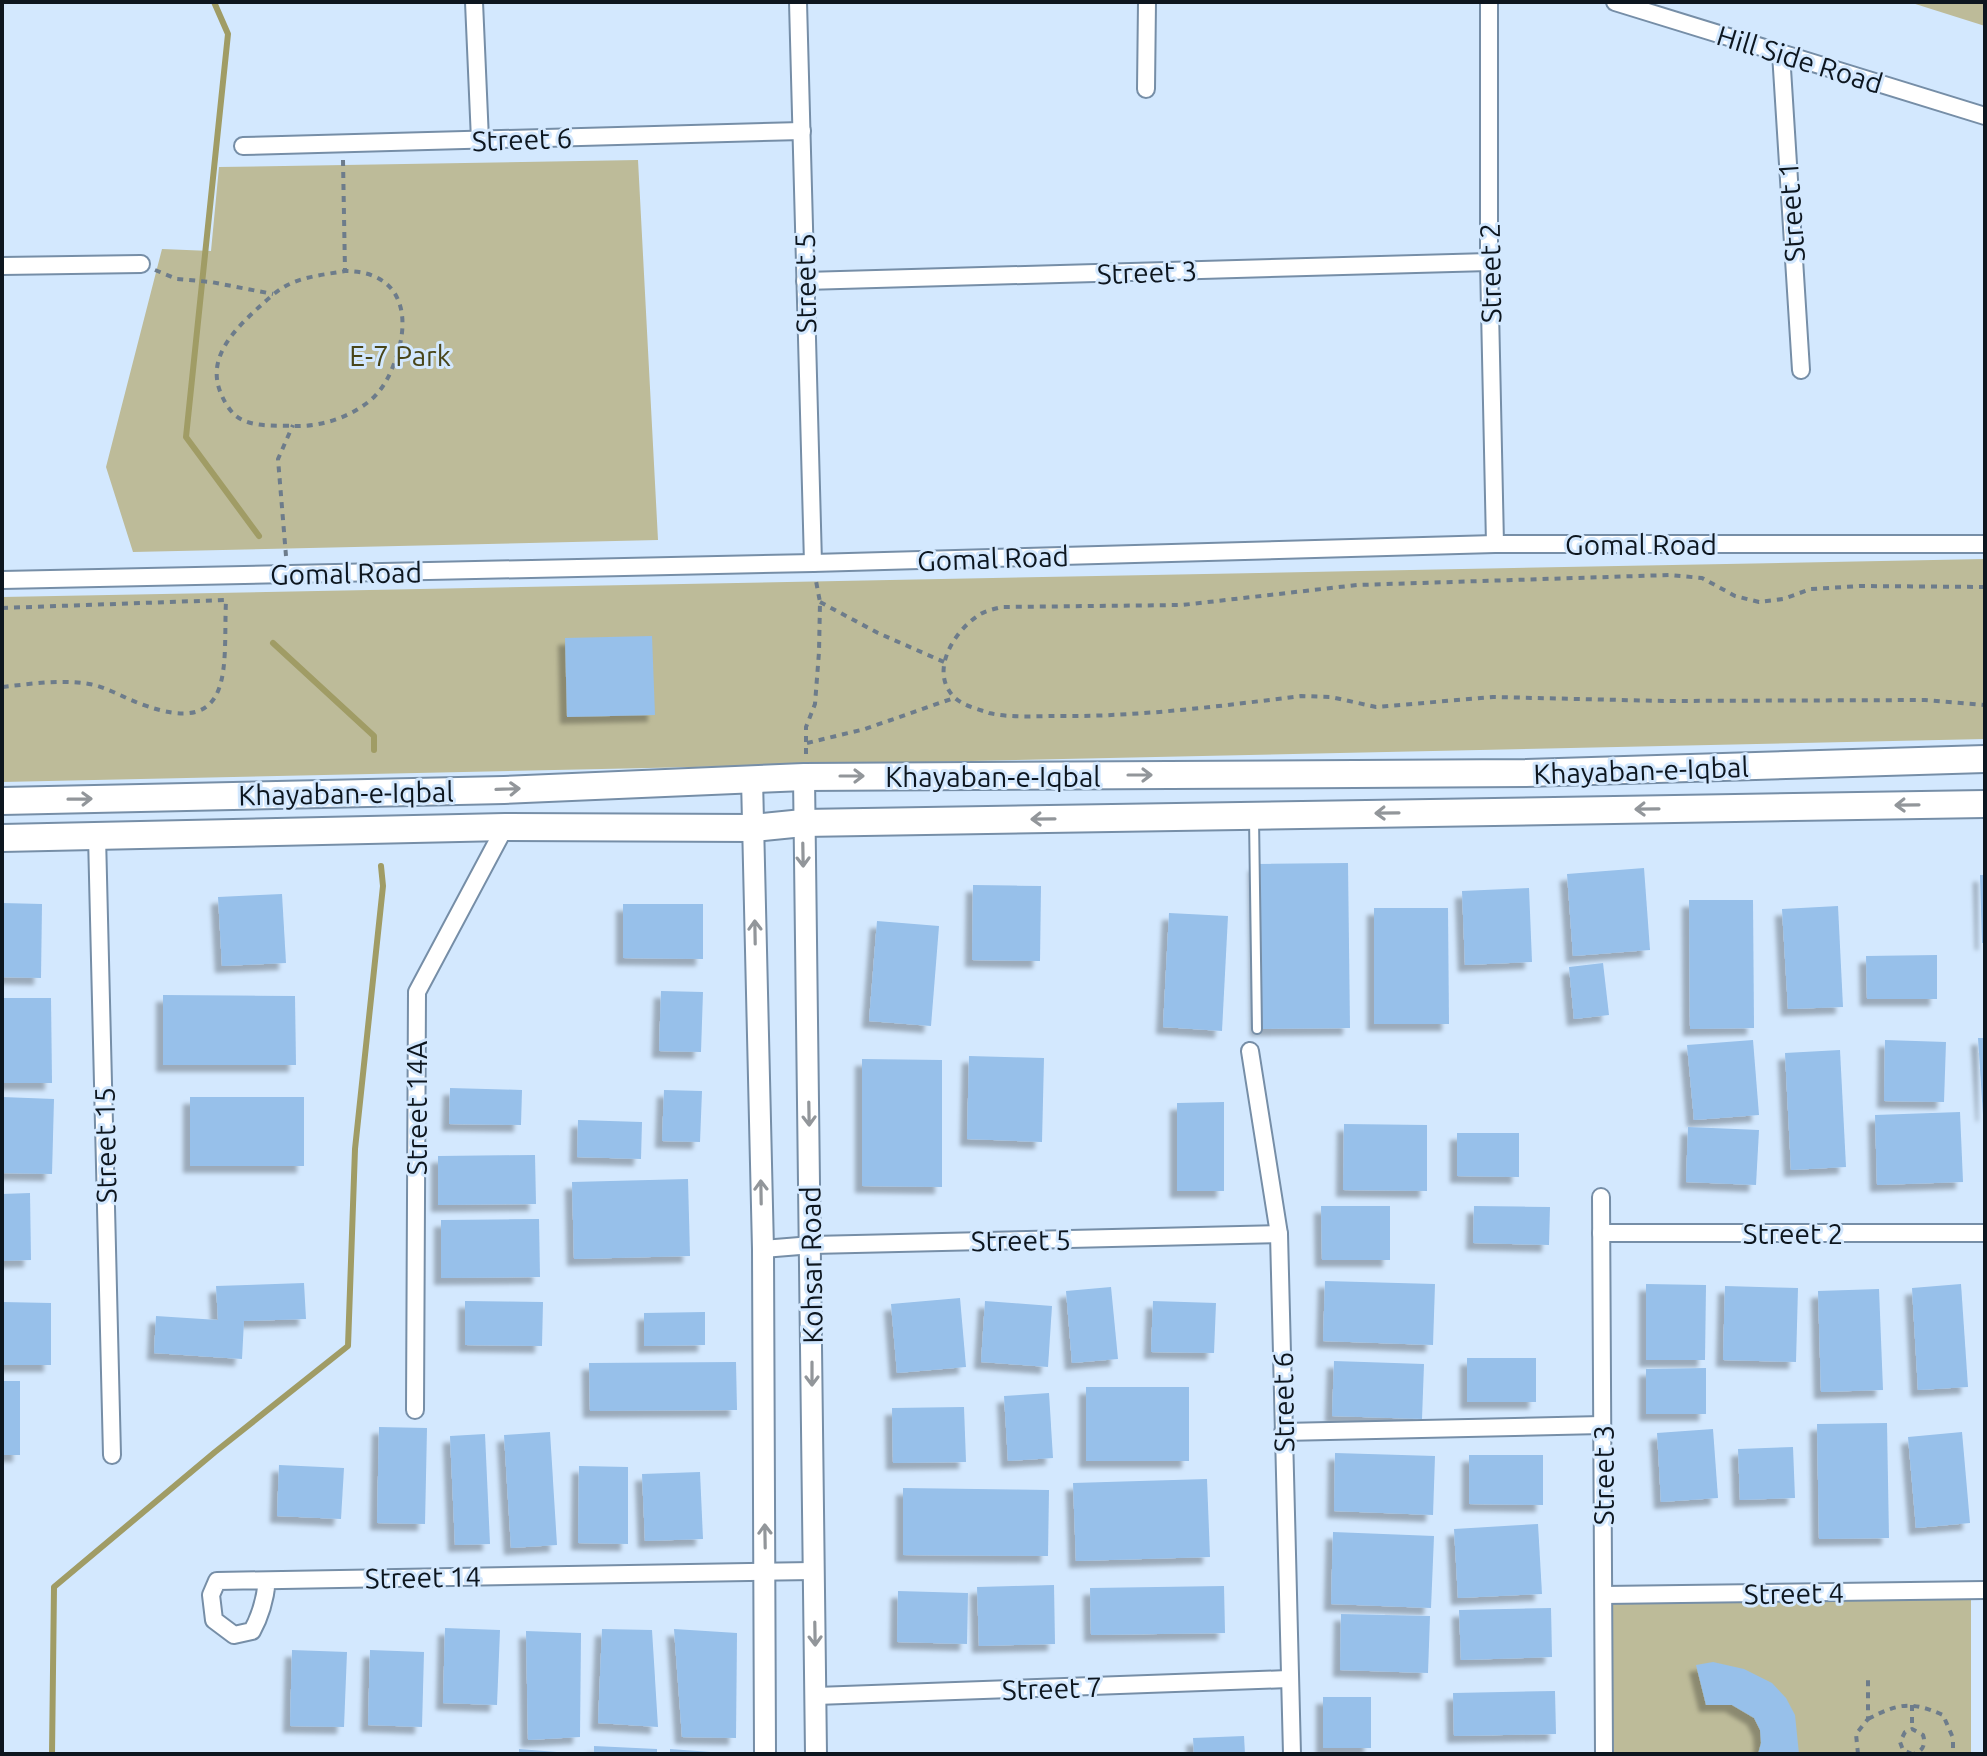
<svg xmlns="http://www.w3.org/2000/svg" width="1987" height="1756" font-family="Ubuntu,sans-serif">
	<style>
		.green { fill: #bdbb99 }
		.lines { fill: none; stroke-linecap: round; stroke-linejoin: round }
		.stream { stroke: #a09c65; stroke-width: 6 }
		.building { fill: #97c0ea; filter: url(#shadow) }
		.service-casing { stroke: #768ea7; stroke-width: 12 }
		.minor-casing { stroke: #768ea7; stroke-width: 20 }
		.tertiary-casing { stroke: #768ea7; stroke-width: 24 }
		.primary-casing { stroke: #768ea7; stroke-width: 30 }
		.path { stroke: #6d7c8b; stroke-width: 4; stroke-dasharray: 6 6; stroke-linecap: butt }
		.service { stroke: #fff; stroke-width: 8 }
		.minor { stroke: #fff; stroke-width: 16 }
		.tertiary { stroke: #fff; stroke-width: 20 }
		.primary { stroke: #fff; stroke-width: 26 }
		.oneway { stroke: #92969a }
		.labels { text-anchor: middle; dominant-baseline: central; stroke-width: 6; stroke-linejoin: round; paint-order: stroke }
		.street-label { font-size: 28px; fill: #0d161f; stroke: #d3e8fe }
		.park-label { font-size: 28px; fill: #484519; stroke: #d3e8fe }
	</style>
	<defs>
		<filter id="shadow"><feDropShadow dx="-7" dy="7" stdDeviation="2" flood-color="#0004"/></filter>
	</defs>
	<rect width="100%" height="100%" fill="#d3e8fe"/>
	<!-- green -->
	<g class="green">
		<path d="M1909 2H1985V26Z"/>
		<path d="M638 160 658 540 133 552 106 467 162 249 211 251 219 167Z"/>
		<path d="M1985 559V739L2 782V597Z"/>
		<path d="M1971 1590V1754H1604V1595Z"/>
	</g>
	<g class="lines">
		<!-- stream -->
		<g class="stream">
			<path d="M214 2 228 34 186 437 259 536"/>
			<path d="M273 643 374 736V750"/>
			<path d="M52 1754 54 1587 215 1452 348 1346 355 1149 383 886 381 866"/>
		</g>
	</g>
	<!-- building -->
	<g class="building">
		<path d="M652 636 655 715 567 717 565 638Z"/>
		<path d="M1348 863 1350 1028 1257 1029 1255 864Z"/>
		<path d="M1644 868 1650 950 1573 956 1567 874Z"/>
		<path d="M1980 875H1985V943H1982Z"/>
		<path d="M973 885 1041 886 1040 961 972 960Z"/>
		<path d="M1529 888 1532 962 1465 965 1462 891Z"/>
		<path d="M282 894 286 963 222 966 218 897Z"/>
		<path d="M1689 900H1753L1754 1028 1690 1029Z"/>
		<path d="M2 903 42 904 41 978 2 977Z"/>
		<path d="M623 904H703V959L623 958Z"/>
		<path d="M1838 906 1843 1007 1788 1009 1782 909Z"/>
		<path d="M1374 908H1448L1449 1024H1374Z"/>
		<path d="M1169 913 1228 916 1222 1031 1163 1027Z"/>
		<path d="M877 921 939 926 931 1026 869 1021Z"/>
		<path d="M1937 955V999H1867L1866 956Z"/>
		<path d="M1603 963 1609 1015 1574 1019 1569 967Z"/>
		<path d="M661 991 703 992 701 1052 659 1051Z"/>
		<path d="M163 995 295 996 296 1065H163Z"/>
		<path d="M2 998H51L52 1083H2Z"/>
		<path d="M1978 1038H1985V1114L1983 1115Z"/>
		<path d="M1753 1040 1759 1115 1694 1120 1687 1045Z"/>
		<path d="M1885 1040 1946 1042 1944 1102 1884 1101Z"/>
		<path d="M1840 1050 1846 1167 1791 1170 1785 1053Z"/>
		<path d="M969 1056 1044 1058 1042 1142 967 1139Z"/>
		<path d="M862 1059 942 1060V1187L862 1186Z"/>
		<path d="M450 1088 522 1090 521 1125 449 1124Z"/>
		<path d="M664 1090 702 1091 700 1142 662 1141Z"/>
		<path d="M2 1097 54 1099 52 1174 2 1173Z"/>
		<rect x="190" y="1097" width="114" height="69"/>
		<path d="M1224 1102V1191H1177V1103Z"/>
		<path d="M1960 1112 1963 1182 1877 1185 1875 1115Z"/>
		<path d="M578 1120 642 1122 641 1159 577 1157Z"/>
		<path d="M1344 1124 1427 1125V1191L1343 1190Z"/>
		<path d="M1688 1127 1759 1130 1756 1185 1686 1182Z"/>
		<path d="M1457 1133H1519V1177L1457 1176Z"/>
		<path d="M535 1155 536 1204 438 1205V1156Z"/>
		<path d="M688 1179 690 1256 574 1259 572 1182Z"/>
		<path d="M30 1193 31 1260 2 1261V1194Z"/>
		<path d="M1321 1206H1390V1260H1322Z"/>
		<path d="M1474 1206 1550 1207 1549 1245 1473 1243Z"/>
		<path d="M539 1219 540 1277 441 1278V1220Z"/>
		<path d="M1325 1281 1435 1284 1433 1345 1323 1341Z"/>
		<path d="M304 1283 306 1319 244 1321 242 1359 154 1353 156 1316 218 1320 216 1286Z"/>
		<path d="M1646 1284 1706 1285 1705 1360H1646Z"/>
		<path d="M1961 1284 1968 1387 1918 1390 1912 1288Z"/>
		<path d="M1725 1286 1798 1288 1796 1362 1723 1360Z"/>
		<path d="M1111 1287 1118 1359 1072 1363 1066 1291Z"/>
		<path d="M1879 1289 1883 1390 1821 1392 1818 1291Z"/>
		<path d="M960 1298 966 1367 897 1373 891 1304Z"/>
		<path d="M465 1301 543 1302 542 1346 465 1345Z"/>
		<path d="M985 1301 1052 1306 1048 1367 981 1362Z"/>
		<path d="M1153 1301 1216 1303 1214 1353 1151 1352Z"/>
		<path d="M2 1302 51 1303V1365H2Z"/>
		<path d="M705 1312V1345L644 1346V1313Z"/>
		<rect x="1467" y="1358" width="69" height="44"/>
		<path d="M1334 1361 1424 1364 1422 1419 1332 1416Z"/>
		<path d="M736 1362 737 1410 590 1411 589 1363Z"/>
		<path d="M1706 1368V1414H1646V1369Z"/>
		<rect x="2" y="1381" width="18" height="74"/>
		<rect x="1086" y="1387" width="103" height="74"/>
		<path d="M1049 1393 1053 1458 1008 1461 1004 1396Z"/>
		<path d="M964 1407 966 1462 893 1463 892 1408Z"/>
		<path d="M1887 1423 1889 1538 1819 1539 1817 1424Z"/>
		<path d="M379 1427 427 1428 425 1524 377 1523Z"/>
		<path d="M1713 1429 1718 1498 1661 1502 1657 1433Z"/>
		<path d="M550 1432 557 1545 511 1548 504 1435Z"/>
		<path d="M1962 1432 1970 1523 1916 1528 1908 1437Z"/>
		<path d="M485 1434 490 1544 455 1545 450 1436Z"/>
		<path d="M1793 1447 1795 1498 1740 1500 1738 1449Z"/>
		<path d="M1335 1453 1435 1456 1433 1515 1334 1511Z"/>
		<path d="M1469 1455H1543V1505L1469 1504Z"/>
		<path d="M279 1465 344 1468 341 1519 277 1516Z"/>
		<path d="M579 1466 628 1467V1544L578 1543Z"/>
		<path d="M700 1472 703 1539 645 1541 642 1474Z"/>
		<path d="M1207 1479 1210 1557 1076 1561 1073 1483Z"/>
		<path d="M903 1488 1049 1490 1048 1556 903 1555Z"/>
		<path d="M1538 1524 1542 1594 1458 1598 1454 1529Z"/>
		<path d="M1333 1532 1434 1536 1431 1608 1331 1604Z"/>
		<path d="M1054 1585 1055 1644 979 1646 977 1587Z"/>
		<path d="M1224 1586 1225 1633 1091 1635 1090 1588Z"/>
		<path d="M898 1591 968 1593 967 1644 897 1642Z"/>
		<path d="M1551 1608 1552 1657 1461 1660 1459 1610Z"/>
		<path d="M1341 1614 1430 1616 1428 1673 1340 1670Z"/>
		<path d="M445 1628 500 1630 497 1705 443 1703Z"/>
		<path d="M602 1629 652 1630 658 1727 598 1723Z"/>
		<path d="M674 1629 737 1633 736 1738 682 1737Z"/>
		<path d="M526 1631 581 1633 580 1737 528 1740Z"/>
		<path d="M292 1650 347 1652 344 1727 290 1726Z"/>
		<path d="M370 1650 424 1652 422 1727 368 1725Z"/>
		<path d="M1713 1662 1744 1669 1772 1683 1786 1698 1795 1715 1799 1754H1758L1761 1743 1760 1730 1754 1718 1732 1705H1706L1696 1665Z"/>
		<path d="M1555 1691 1556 1734 1454 1736 1453 1693Z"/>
		<rect x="1323" y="1697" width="48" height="51"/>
		<path d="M1244 1736 1245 1754H1194L1193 1738Z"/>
		<path d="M594 1746 657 1749V1754H594Z"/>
		<path d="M519 1749 557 1752V1754H519Z"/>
		<path d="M670 1749 711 1752V1754H670Z"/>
	</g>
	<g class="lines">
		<!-- service casing -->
		<g class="service-casing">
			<path id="service" d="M1254 818 1257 1029"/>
		</g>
		<!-- minor casing -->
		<g class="minor-casing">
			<g id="minor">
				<path d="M474 2 480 140"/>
				<path d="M798 2 813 563"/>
				<path d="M1489 2V262L1495 544"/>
				<path d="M1615 2 1985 116"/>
				<path d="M1781 53 1801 370"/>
				<path d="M1146 89 1147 2"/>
				<path d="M243 146 802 131"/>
				<path d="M2 266 141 264"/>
				<path d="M805 281 1489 262"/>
				<path d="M2 580 813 563 1495 544H1985"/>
				<path d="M97 836 112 1455"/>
				<path d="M1250 1051 1279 1234 1292 1754"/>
				<path d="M1601 1197 1604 1754"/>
				<path d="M1601 1233H1985"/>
				<path d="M763 1249 812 1245 1279 1234"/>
				<path d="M415 1410 417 992 505 827"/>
				<path d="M1283 1432 1602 1425"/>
				<path d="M267 1581C265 1600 261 1615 252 1631L234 1635 214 1620 211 1595 217 1581 813 1571"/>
				<path d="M1604 1595 1985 1590"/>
				<path d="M816 1696 1288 1679"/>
			</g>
		</g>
		<!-- tertiary casing -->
		<g class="tertiary-casing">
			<g id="tertiary">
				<path d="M804 777 816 1754"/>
				<path d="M752 779 763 1249 765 1754"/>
			</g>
		</g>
		<!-- primary casing -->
		<g class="primary-casing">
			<g id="primary">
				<path d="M2 801 504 790 804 777 1526 773 1985 759"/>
				<path d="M2 838 505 827 753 828 803 823 1985 804"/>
			</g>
		</g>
		<!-- path -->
		<g class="path">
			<path d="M343 160 345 271C328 274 308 276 292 283 279 288 268 299 258 308 232 332 205 360 222 396 225 403 230 411 236 416 251 428 277 425 295 426 322 427 354 416 374 397 384 387 390 375 395 361 412 316 402 271 345 271"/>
			<path d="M155 270 177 279 211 282 273 294"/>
			<path d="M286 556 278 459 293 425"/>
			<path d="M1985 587 1861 586 1811 589 1783 599 1759 602 1735 596 1702 578 1669 575 1357 585 1182 605 1002 607C994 609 985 611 979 615 954 631 928 672 955 698 964 706 978 709 989 713 1010 718 1035 716 1056 716 1138 717 1221 706 1301 696L1331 697 1376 707 1493 697 1665 701 1925 700 1985 705"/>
			<path d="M820 602 878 633 944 662"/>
			<path d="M2 608 226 600C223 666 237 740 141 704 124 698 107 687 89 684 61 679 30 684 2 687"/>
			<path d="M807 743 865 729 954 698"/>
			<path d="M806 754V727L815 704 819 652 820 602 816 581"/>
			<path d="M1912 1705V1729"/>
			<path d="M1868 1719C1899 1703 1911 1701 1943 1715L1953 1738V1754"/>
			<path d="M1858 1754 1856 1734 1868 1719V1678"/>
			<path d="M1912 1754 1903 1750 1900 1742 1905 1732 1912 1729 1923 1735C1926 1744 1923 1751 1914 1754"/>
		</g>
		<!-- service -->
		<use href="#service" class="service"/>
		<!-- minor -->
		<use href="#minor" class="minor"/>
		<!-- tertiary -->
		<use href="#tertiary" class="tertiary"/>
		<!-- primary -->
		<use href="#primary" class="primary"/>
	</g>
	<!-- one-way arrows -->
	<defs><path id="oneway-shaft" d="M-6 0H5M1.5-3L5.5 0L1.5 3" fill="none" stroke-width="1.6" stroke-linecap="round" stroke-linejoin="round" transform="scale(2)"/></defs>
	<g class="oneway">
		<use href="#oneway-shaft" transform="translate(1140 775)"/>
		<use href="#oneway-shaft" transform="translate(852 776)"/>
		<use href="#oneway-shaft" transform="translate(508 789) rotate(-2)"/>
		<use href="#oneway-shaft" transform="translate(80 799) rotate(-1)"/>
		<use href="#oneway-shaft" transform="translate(1907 805) rotate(179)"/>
		<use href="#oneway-shaft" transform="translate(1647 809) rotate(179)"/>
		<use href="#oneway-shaft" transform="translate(1387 813) rotate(179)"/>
		<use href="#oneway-shaft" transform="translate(1043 819) rotate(179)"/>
		<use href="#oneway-shaft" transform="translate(803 855) rotate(89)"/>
		<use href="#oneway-shaft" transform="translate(755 932) rotate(-91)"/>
		<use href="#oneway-shaft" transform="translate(809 1114) rotate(89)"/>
		<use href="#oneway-shaft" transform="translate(761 1192) rotate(-91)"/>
		<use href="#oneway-shaft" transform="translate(812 1374) rotate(90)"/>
		<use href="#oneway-shaft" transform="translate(765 1536) rotate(-91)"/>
		<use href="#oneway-shaft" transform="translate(815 1634) rotate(89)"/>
	</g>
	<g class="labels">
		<!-- street labels -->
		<g class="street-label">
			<text transform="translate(1800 59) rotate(17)">Hill Side Road</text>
			<text transform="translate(522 139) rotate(-2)">Street 6</text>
			<text transform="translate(1791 212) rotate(-94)">Street 1</text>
			<text transform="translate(1147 272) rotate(-2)">Street 3</text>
			<text transform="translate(1490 273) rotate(-91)">Street 2</text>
			<text transform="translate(805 283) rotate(-91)">Street 5</text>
			<text x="1641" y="544">Gomal Road</text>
			<text transform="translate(993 558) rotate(-2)">Gomal Road</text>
			<text transform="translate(346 573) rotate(-1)">Gomal Road</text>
			<text transform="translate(1641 770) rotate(-2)">Khayaban-e-Iqbal</text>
			<text x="993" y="776">Khayaban-e-Iqbal</text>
			<text transform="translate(346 793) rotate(-1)">Khayaban-e-Iqbal</text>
			<text transform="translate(416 1108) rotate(-90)">Street 14A</text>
			<text transform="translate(105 1145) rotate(-91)">Street 15</text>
			<text x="1793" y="1233">Street 2</text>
			<text transform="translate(1021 1240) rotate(-1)">Street 5</text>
			<text transform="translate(811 1265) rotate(-91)">Kohsar Road</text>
			<text transform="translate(1283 1402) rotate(-91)">Street 6</text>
			<text transform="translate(1603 1475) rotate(-90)">Street 3</text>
			<text transform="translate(423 1577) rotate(-1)">Street 14</text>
			<text transform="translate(1794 1593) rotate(-1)">Street 4</text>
			<text transform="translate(1052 1688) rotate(-2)">Street 7</text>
		</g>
		<!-- park labels -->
		<g class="park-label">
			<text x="400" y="355">E-7 Park</text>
		</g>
	</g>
	<!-- border -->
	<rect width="1987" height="1756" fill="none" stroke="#0d161f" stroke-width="8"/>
</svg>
